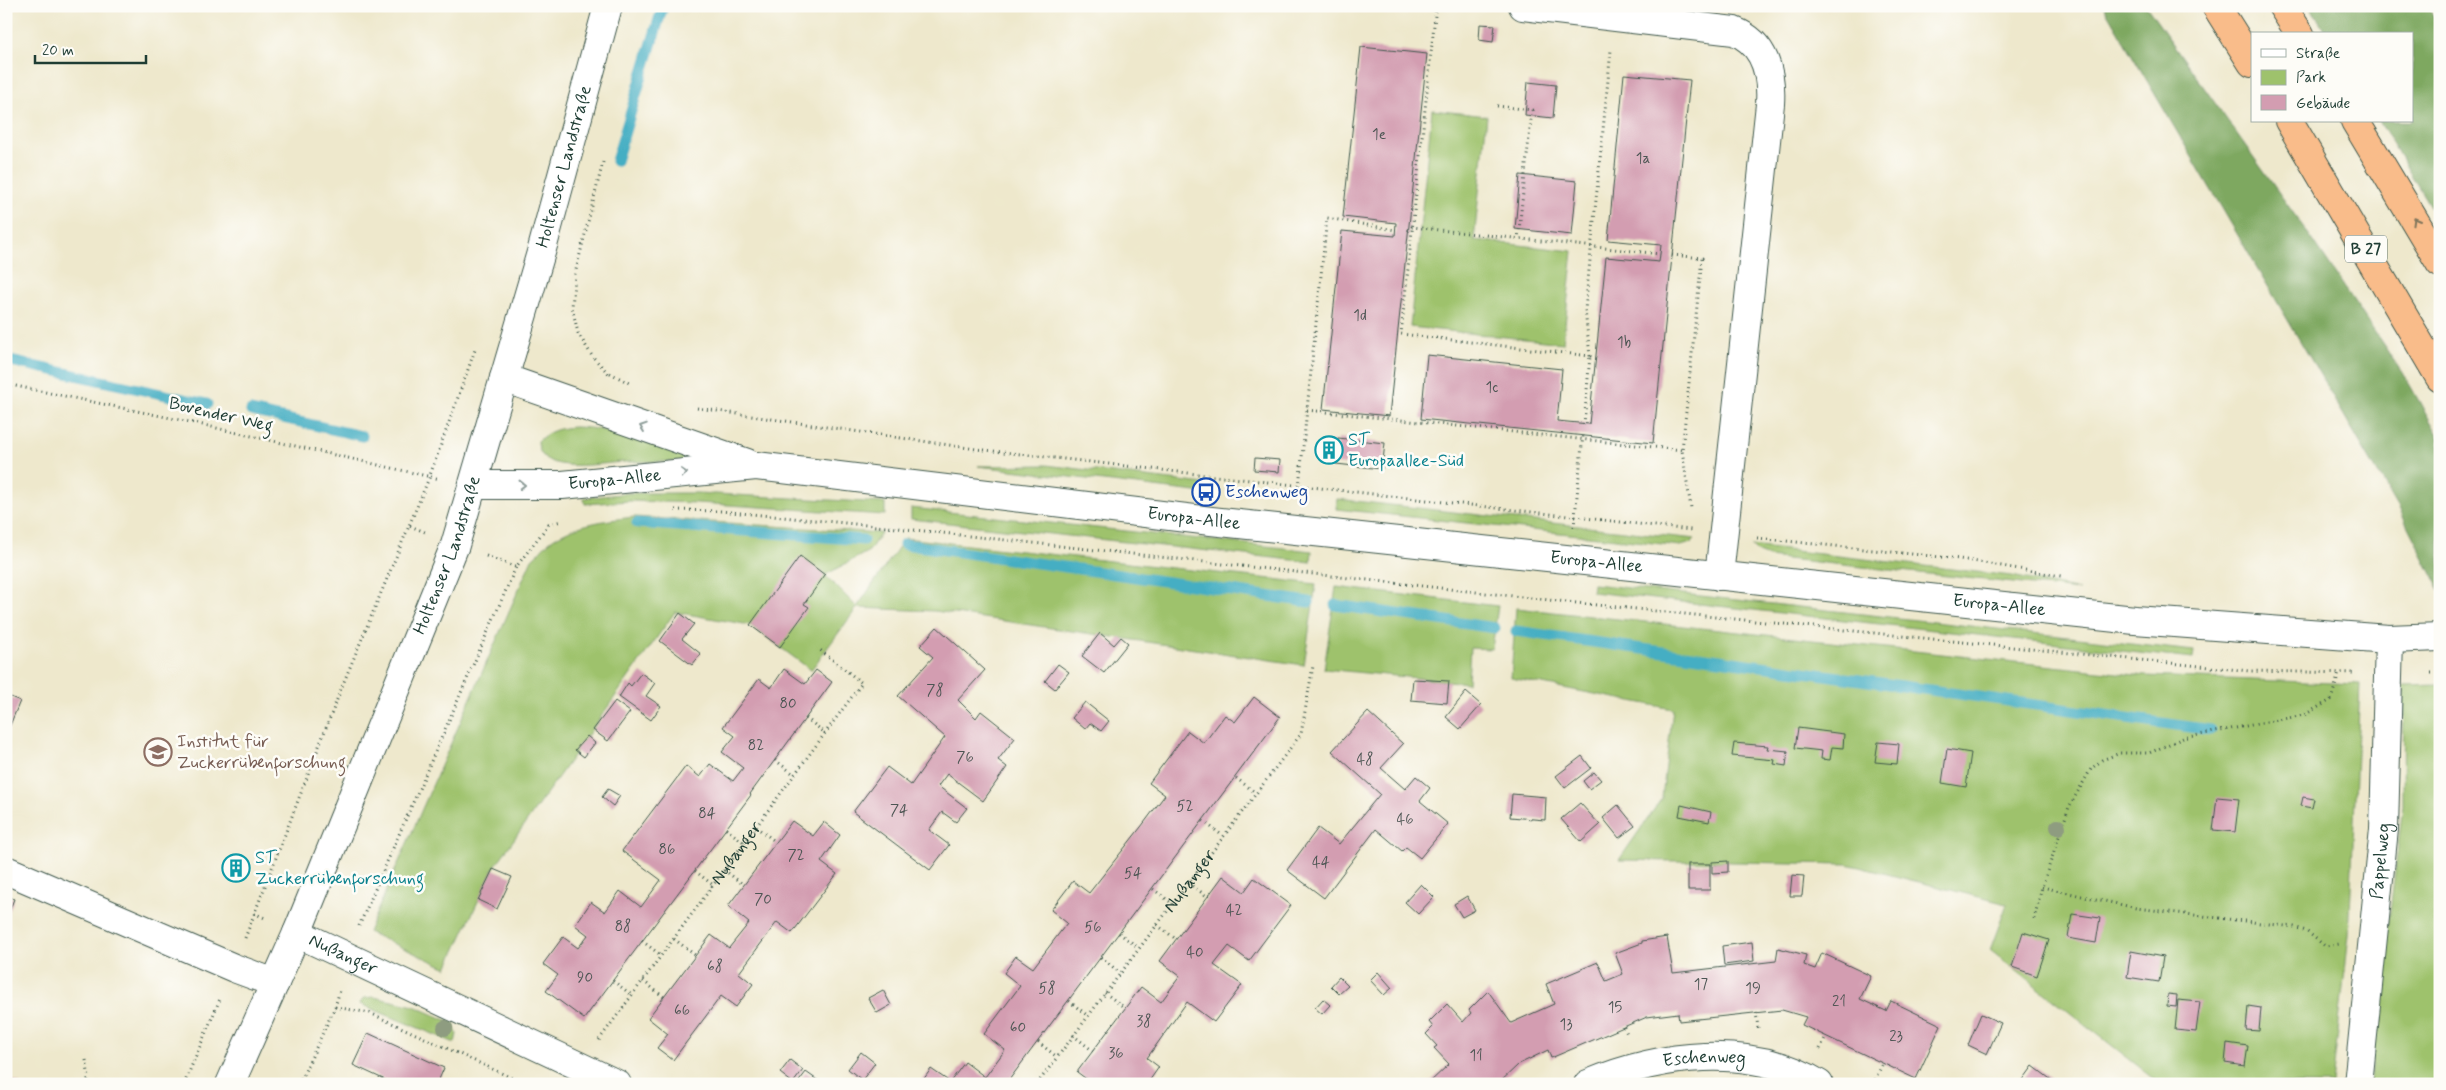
<svg xmlns="http://www.w3.org/2000/svg" width="2446" height="1090" font-family="Mynerve,sans-serif">
	<style>
		.green { fill: #9ec26c; stroke: #5e8050 }
		.forest { fill: #7ea860; stroke: #4e724a }
		.lines { fill: none; stroke-linecap: round; stroke-linejoin: round }
		.stream { stroke: #44aec3; stroke-width: 11 }
		.building { fill: #d39db1 }
		.minor-casing { stroke: #3e574b; stroke-width: 30 }
		.highway-casing { stroke: #3e574b; stroke-width: 30 }
		.path { stroke: #3e574b; stroke-width: 3; stroke-dasharray: 1 4; stroke-linecap: butt }
		.minor { stroke: #fff; stroke-width: 28 }
		.highway { stroke: #f9bc8a; stroke-width: 28 }
		.tree { fill: #8e9c80 }
		.oneway { stroke: #81765b }
		.oneway2 { stroke: #8f9e9a }
		.labels { text-anchor: middle; dominant-baseline: central; stroke-width: 5; stroke-linejoin: round; paint-order: stroke }
		.number-label { font-size: 15px; fill: #4c5553 }
		.shield { fill: #fdfcf7; stroke: #62766e; stroke-width: 1 }
		.shield-label { font-size: 16px; font-weight: bold; fill: #1f3d34 }
		.street-label { font-size: 18px; fill: #1f3d34; stroke: #fdfcf7 }
		.culture-label { font-size: 18px; fill: #0d838f; stroke: #fdfcf7; text-anchor: start }
		.transit-label { font-size: 18px; fill: #164399; stroke: #fdfcf7; text-anchor: start }
		.education-label { font-size: 18px; fill: #785e54; stroke: #fdfcf7; text-anchor: start }
	</style>
	<rect width="100%" height="100%" fill="#fdfcf7"/>
	<filter id="ink" filterUnits="userSpaceOnUse"><feTurbulence type="fractalNoise" baseFrequency=".02" numOctaves="2"/><feDisplacementMap in="SourceGraphic" scale="10" xChannelSelector="R" yChannelSelector="G"/><feConvolveMatrix kernelMatrix="1 2 1 2 8 2 1 2 1" color-interpolation-filters="sRGB"/></filter>
	<filter id="wash" filterUnits="userSpaceOnUse"><feTurbulence type="fractalNoise" baseFrequency=".0096" numOctaves="4" result="noise"/><feDisplacementMap in="SourceGraphic" scale="20" xChannelSelector="R" yChannelSelector="G"/><feGaussianBlur stdDeviation="1.12" result="paint"/><feColorMatrix in="noise" values="0 0 0 0 0 0 0 0 0 0 0 0 0 0 0 0 0 1.4 0 .05"/><feComposite in="paint" operator="in"/></filter>
	<g filter="url(#wash)">
		<rect width="100%" height="100%" fill="#eee8cc"/>
		<!-- green -->
		<g class="green">
			<path d="M1432 110 1487 116 1474 240 1573 251 1563 343 1410 327Z"/>
			<path d="M575 427C617 428 660 448 700 460L698 462C674 462 649 461 625 462 603 462 537 478 538 441 550 430 560 428 575 427Z"/>
			<path d="M1046 465 1205 484 1204 493 978 466Z"/>
			<path d="M629 493H697L885 503V515L697 503 630 501 585 504 584 498Z"/>
			<path d="M1337 499 1695 539 1691 543 1681 546 1336 509Z"/>
			<path d="M911 508 1312 551 1311 562 911 519Z"/>
			<path d="M635 517 881 533 869 551 825 575 857 607 905 538 1316 584 1304 665 935 611 857 608 811 670 750 625 675 612 493 869 447 968 368 932 532 559C538 554 543 547 549 542 572 524 607 520 635 517Z"/>
			<path d="M1751 546 2012 576 2079 590 1768 557 1758 553Z"/>
			<path d="M1593 584 2194 651 2193 659 1592 592Z"/>
			<path d="M1336 587 1498 606 1492 649 1470 648 1468 683 1324 669Z"/>
			<path d="M1516 608 2145 676 2360 684 2349 935 2332 1084H2161L1990 950 2007 904 1847 864 1619 860 1662 798 1673 709 1511 678Z"/>
			<path d="M2440 685V1084H2369L2403 806 2404 686Z"/>
			<path d="M374 997 414 1006 453 1023 457 1034 455 1043 360 1004 364 998Z"/>
		</g>
		<!-- forest -->
		<g class="forest">
			<path d="M2103 6H2146L2314 242 2407 380 2440 438V590L2399 509Z"/>
			<path d="M2310 6H2427L2440 28V223L2379 121H2412V34H2327Z"/>
		</g>
		<g class="lines">
			<!-- stream -->
			<g class="stream">
				<path d="M616 161 663 6"/>
				<path d="M6 360 207 404"/>
				<path d="M251 411 362 436"/>
				<path d="M637 523 863 540"/>
				<path d="M904 544 1309 602"/>
				<path d="M1335 605 1495 628"/>
				<path d="M1516 631 2211 730"/>
			</g>
		</g>
		<g id="blocks">
			<!-- building -->
			<g class="building">
				<path d="M1480 24 1495 25 1493 42 1479 40Z"/>
				<path d="M1361 47 1427 54 1389 416 1323 409 1342 231 1395 236 1396 223 1343 217Z"/>
				<path d="M1624 74 1690 80 1653 443 1421 419 1427 355 1562 369 1557 421 1589 424 1606 257 1659 262 1660 254 1661 245 1608 240Z"/>
				<path d="M1528 82 1556 85 1553 118 1525 115Z"/>
				<path d="M1520 175 1577 181 1572 235 1515 229Z"/>
				<path d="M1338 438 1385 443 1382 469 1336 464Z"/>
				<path d="M1325 441H1335L1333 460 1324 459Z"/>
				<path d="M1255 458 1280 460 1279 472 1254 470Z"/>
				<path d="M800 556 825 575 804 604 809 607 780 647 750 625Z"/>
				<path d="M680 613 694 624 682 639 701 654 692 665 660 641Z"/>
				<path d="M937 627 985 670 958 700 976 718 981 711 1015 738 998 760 1007 767 983 801 947 774 938 786 967 808 956 822 942 812 929 830 949 845 930 870 853 812 887 767 911 785 945 737 898 696 933 657 920 646Z"/>
				<path d="M1100 633 1114 645 1121 637 1128 643 1104 673 1082 656Z"/>
				<path d="M1058 664 1069 672 1055 689 1045 681Z"/>
				<path d="M784 669 805 684 816 670 832 682 750 794 751 795 584 1019 546 991 558 975 543 964 563 937 578 948 588 935 575 925 591 902 605 912 620 891 641 907 661 880 622 851 686 766 700 777 710 764 733 781 743 768 722 752 735 736 723 727 759 679 771 688Z"/>
				<path d="M641 673 655 683 646 696 661 706 651 720 619 697 628 683 631 686Z"/>
				<path d="M1413 679 1449 681 1447 703 1411 700Z"/>
				<path d="M1466 692 1481 705 1460 729 1446 717Z"/>
				<path d="M6 695 20 701 6 735Z"/>
				<path d="M1254 697 1280 717 1006 1084H920L931 1069 950 1082 965 1062 985 1077 1005 1050 984 1034 1020 986 1004 973 1016 956 1033 968 1067 923 1051 910 1073 881 1089 893 1141 827 1165 795 1149 783 1188 731 1204 743 1225 715 1235 722Z"/>
				<path d="M615 701 630 712 608 741 593 730Z"/>
				<path d="M1085 702 1109 721 1101 731 1090 723 1085 729 1072 718Z"/>
				<path d="M1368 712 1403 744 1381 768 1405 789 1416 776 1430 788 1420 801 1448 824 1420 858 1406 847 1402 851 1376 829 1324 898 1287 870 1318 828 1339 844 1380 794 1332 751Z"/>
				<path d="M1798 728 1844 734 1843 748 1832 747 1830 760 1821 759 1822 751 1795 748Z"/>
				<path d="M587 736 595 743 584 757 575 750Z"/>
				<path d="M1878 742 1899 744 1897 764 1875 762Z"/>
				<path d="M1734 743 1768 746 1767 749 1788 751 1786 766 1774 764 1775 760 1732 756Z"/>
				<path d="M1947 749 1971 753 1966 787 1942 783Z"/>
				<path d="M1582 756 1591 768 1565 788 1556 776Z"/>
				<path d="M1594 772 1601 780 1589 789 1583 781Z"/>
				<path d="M608 789 620 796 613 806 602 797Z"/>
				<path d="M1512 794 1546 797 1545 820 1510 817Z"/>
				<path d="M2217 797 2239 799 2235 832 2213 830Z"/>
				<path d="M2303 797 2314 799 2312 808 2301 806Z"/>
				<path d="M1580 803 1600 825 1581 842 1561 819Z"/>
				<path d="M1618 805 1635 826 1619 838 1603 818Z"/>
				<path d="M1681 805 1711 812 1709 822 1679 816Z"/>
				<path d="M792 821 813 836 824 822 840 835 821 862 837 874 792 933 777 922 739 973 753 984 736 1007 721 996 673 1060 657 1048 668 1034 648 1018 711 935 729 948 749 923 728 906Z"/>
				<path d="M236 858 243 861 236 877 229 874Z"/>
				<path d="M1728 861V872L1712 873V862Z"/>
				<rect x="1688" y="864" width="22" height="26"/>
				<path d="M493 869 512 877 497 909 478 900Z"/>
				<path d="M1792 875 1804 876 1802 896H1790Z"/>
				<path d="M1223 876 1244 892 1254 878 1291 905 1249 961 1229 946 1214 965 1242 985 1214 1022 1187 1002 1147 1058 1159 1067 1147 1084H1093L1077 1072 1141 987 1161 1002 1180 976 1160 961Z"/>
				<path d="M1421 884 1434 897 1418 914 1405 902Z"/>
				<path d="M6 895 14 899 6 919Z"/>
				<path d="M1467 896 1475 910 1462 917 1454 904Z"/>
				<path d="M2072 914 2100 918 2096 943 2068 938Z"/>
				<path d="M2023 932 2049 940 2037 976 2012 967Z"/>
				<path d="M1667 937 1673 973 1776 961 1778 948 1806 955 1804 965 1815 969 1822 953 1871 976 1860 999 1886 1011 1891 1001 1941 1025 1916 1079 1802 1025 1806 1017 1782 1010 1679 1021 1678 1013 1647 1017 1551 1058 1548 1050 1519 1064 1498 1084H1428L1449 1064 1434 1048 1437 1046 1426 1034 1433 1027 1429 1022 1447 1004 1463 1022 1471 1013 1469 1010 1488 991 1511 1023 1554 1004 1546 984 1598 962 1606 981 1623 974 1615 953 1642 943V941Z"/>
				<path d="M1752 942 1754 961 1724 965 1722 946Z"/>
				<path d="M2131 951 2163 957 2159 982 2127 977Z"/>
				<path d="M1378 972 1392 988 1384 995 1370 980Z"/>
				<path d="M1339 977 1348 986 1339 994 1331 986Z"/>
				<path d="M883 990 891 1005 877 1013 868 998Z"/>
				<path d="M2168 994 2177 995 2176 1007 2167 1006Z"/>
				<path d="M1323 999 1330 1005 1322 1014 1315 1008Z"/>
				<path d="M2178 1000 2200 1002 2196 1032 2175 1030Z"/>
				<path d="M2248 1006 2261 1008 2259 1031 2246 1030Z"/>
				<path d="M1981 1014 2001 1023 1987 1054 1968 1045Z"/>
				<path d="M368 1033 444 1068 437 1084H394L353 1065Z"/>
				<path d="M2227 1043 2248 1046 2245 1066 2225 1063Z"/>
				<path d="M861 1052 875 1063 862 1080 848 1069Z"/>
				<path d="M790 1060 803 1070 793 1083 780 1073Z"/>
				<path d="M2033 1066 2057 1084H2020Z"/>
				<path d="M806 1072 820 1082 818 1084H797Z"/>
				<path d="M6 1078 21 1084H6Z"/>
			</g>
		</g>
	</g>
	<g filter="url(#ink)">
		<use href="#blocks" fill-opacity="0" stroke="#3e574b" stroke-width="1"/>
		<g class="lines">
			<!-- minor casing -->
			<g class="minor-casing">
				<g id="minor">
					<path d="M1523 6 1734 31C1765 43 1772 73 1770 104L1719 576"/>
					<path d="M504 378 747 463"/>
					<path id="s3" d="M473 485H562L756 466 1211 521 2135 620 2389 639 2440 637"/>
					<path d="M6 870 234 968 275 983"/>
					<path id="s4" d="M297 933 617 1084"/>
					<path id="s5" d="M230 1084 297 933 455 545 542 249 608 6"/>
					<path id="s6" d="M1588 1084C1660 1054 1749 1042 1819 1084"/>
					<path id="s7" d="M2358 1084 2384 829 2389 639"/>
				</g>
			</g>
			<!-- highway casing -->
			<g class="highway-casing">
				<g id="highway">
					<path d="M2216 6 2252 63"/>
					<path d="M2282 6 2300 34"/>
					<path d="M2289 121 2440 378"/>
					<path d="M2355 121 2440 263"/>
				</g>
			</g>
			<!-- path -->
			<g class="path">
				<path d="M1436 6 1401 334 1590 356 1585 310 1611 50"/>
				<path d="M1497 106 1532 110 1518 239"/>
				<path d="M603 162 575 274 572 307 578 333 592 356 610 375"/>
				<path d="M1408 231 1412 227 1660 254"/>
				<path d="M1672 255 1702 258 1682 450 1691 508"/>
				<path d="M610 373 631 384"/>
				<path d="M6 384 190 422 440 479"/>
				<path d="M697 408 976 449 1691 530"/>
				<path d="M1307 410 1682 450"/>
				<path d="M1584 424 1590 356"/>
				<path d="M1299 486 1327 218 1395 230"/>
				<path d="M675 510 720 511 897 528 1567 602 2249 671 2355 673"/>
				<path d="M548 524 562 521"/>
				<path d="M410 526 425 532"/>
				<path d="M1574 527 1583 435"/>
				<path d="M1757 538 1960 559 2061 576"/>
				<path d="M486 556 516 567"/>
				<path d="M2431 673H2440"/>
				<path d="M806 718 825 733"/>
				<path d="M775 760 795 775"/>
				<path d="M1236 778 1256 793"/>
				<path d="M1203 821 1223 836"/>
				<path d="M756 827 776 842"/>
				<path d="M726 829 745 843"/>
				<path d="M724 870 744 885"/>
				<path d="M695 871 713 885"/>
				<path d="M1188 883 1208 897"/>
				<path d="M2042 887 2136 908 2294 927 2306 931 2325 946 2340 944"/>
				<path d="M1153 889 1173 904"/>
				<path d="M254 913 267 919"/>
				<path d="M2034 919 2042 887 2069 807 2091 769 2102 760 2120 753H2149L2183 738 2304 715 2331 700 2339 673"/>
				<path d="M1157 925 1176 939"/>
				<path d="M359 926 516 567 549 524"/>
				<path d="M1119 933 1139 948"/>
				<path d="M245 938 343 684 429 478 475 350"/>
				<path d="M674 939 695 955"/>
				<path d="M642 941 662 956"/>
				<path d="M1101 957 1120 973"/>
				<path d="M613 981 632 995"/>
				<path d="M643 981 664 997"/>
				<path d="M1105 993 1125 1008"/>
				<path d="M1069 1001 1088 1016"/>
				<path d="M335 1007 370 1013 525 1084"/>
				<path d="M1756 1012 1758 1028"/>
				<path d="M1624 1027 1628 1036"/>
				<path d="M1073 1035 1093 1051"/>
				<path id="s1" d="M599 1040 862 683 820 650"/>
				<path d="M1038 1042 1057 1057"/>
				<path d="M1820 1049 1826 1036"/>
				<path d="M86 1060 89 1078 86 1084"/>
				<path d="M1500 1082 1502 1084"/>
				<path d="M184 1084 220 999"/>
				<path d="M299 1084 335 1007 340 990"/>
				<path id="s2" d="M1037 1084 1301 734 1313 666"/>
				<path d="M1873 1084 1883 1063"/>
			</g>
			<!-- minor -->
			<use href="#minor" class="minor"/>
			<!-- highway -->
			<use href="#highway" class="highway"/>
		</g>
		<!-- trees -->
		<g class="tree">
			<circle cx="2058" cy="827" r="8"/>
			<circle cx="445" cy="1028" r="8"/>
		</g>
		<!-- one-way arrows -->
		<defs><path id="oneway-chevron" d="M-2-3.5L2.5 0L-2 3.5" fill="none" stroke-width="1.6" stroke-linecap="round" stroke-linejoin="round" transform="scale(1.25)"/></defs>
		<use class="oneway" href="#oneway-chevron" transform="translate(2416 221) rotate(-120)"/>
		<g class="oneway2">
			<use href="#oneway-chevron" transform="translate(643 427) rotate(-161)"/>
			<use href="#oneway-chevron" transform="translate(684 473) rotate(-5)"/>
			<use href="#oneway-chevron" transform="translate(522 485)"/>
		</g>
	</g>
	<!-- icons -->
	<defs>
		<g id="building-ring" transform="scale(1.4375)"><circle r="9.5" fill="#fdfcf7" stroke="#0f9aa8" stroke-width="1.5"/><path d="M-4-6H4V6H1V3H-1V6H-4ZM-2.5-4.3h1.7v1.8h-1.7ZM.8-4.3h1.7v1.8H.8ZM-2.5-1h1.7V.8h-1.7ZM.8-1h1.7V.8H.8Z" fill="#0f9aa8"/></g>
		<g id="bus-ring" transform="scale(1.4375)"><circle r="9.5" fill="#fdfcf7" stroke="#1a4fb4" stroke-width="1.5"/><path d="M-5-6H5V4H4V6H2V4H-2V6H-4V4H-5ZM-3.5-4V0h7V-4ZM-3.5 1.2v1.5H-2V1.2ZM2 1.2v1.5H3.5V1.2Z" fill="#1a4fb4"/></g>
		<g id="university-ring" transform="scale(1.4375)"><circle r="9.5" fill="#fdfcf7" stroke="#8d6e63" stroke-width="1.5"/><path d="M0-5L7-2L0 1L-7-2ZM-4 1L0 2.5L4 1V4Q0 6-4 4Z" fill="#8d6e63"/></g>
	</defs>
	<g fill-rule="evenodd">
		<use href="#building-ring" x="1329" y="450"/>
		<use href="#bus-ring" x="1206" y="492"/>
		<use href="#university-ring" x="158" y="752"/>
		<use href="#building-ring" x="236" y="868"/>
	</g>
	<g class="labels">
		<!-- number labels -->
		<g class="number-label">
			<text x="1379" y="135">1e</text>
			<text x="1643" y="159">1a</text>
			<text x="1360" y="316">1d</text>
			<text x="1624" y="343">1b</text>
			<text x="1492" y="388">1c</text>
			<text x="935" y="691">78</text>
			<text x="788" y="704">80</text>
			<text x="756" y="746">82</text>
			<text x="965" y="758">76</text>
			<text x="1365" y="760">48</text>
			<text x="1185" y="807">52</text>
			<text x="899" y="811">74</text>
			<text x="707" y="814">84</text>
			<text x="1405" y="820">46</text>
			<text x="667" y="850">86</text>
			<text x="796" y="856">72</text>
			<text x="1321" y="863">44</text>
			<text x="1133" y="874">54</text>
			<text x="763" y="900">70</text>
			<text x="1234" y="911">42</text>
			<text x="623" y="927">88</text>
			<text x="1093" y="928">56</text>
			<text x="1195" y="953">40</text>
			<text x="715" y="967">68</text>
			<text x="585" y="978">90</text>
			<text x="1701" y="985">17</text>
			<text x="1047" y="989">58</text>
			<text x="1753" y="989">19</text>
			<text x="1839" y="1002">21</text>
			<text x="1615" y="1008">15</text>
			<text x="682" y="1011">66</text>
			<text x="1144" y="1022">38</text>
			<text x="1566" y="1025">13</text>
			<text x="1018" y="1028">60</text>
			<text x="1896" y="1037">23</text>
			<text x="1116" y="1054">36</text>
			<text x="1476" y="1056">11</text>
		</g>
		<!-- shield labels -->
		<rect class="shield" x="2345" y="235.5" width="42" height="27" rx="4"/>
		<g class="shield-label">
			<text x="2366" y="249">B 27</text>
		</g>
		<!-- street labels -->
		<g class="street-label">
			<text stroke="none"><textPath href="#s5" startOffset="978">Holtenser Landstraße</textPath></text>
			<text transform="translate(221 415) rotate(13)">Bovender Weg</text>
			<text stroke="none"><textPath href="#s3" startOffset="142">Europa-Allee</textPath></text>
			<text stroke="none"><textPath href="#s3" startOffset="725">Europa-Allee</textPath></text>
			<text stroke="none"><textPath href="#s5" startOffset="572">Holtenser Landstraße</textPath></text>
			<text stroke="none"><textPath href="#s3" startOffset="1130">Europa-Allee</textPath></text>
			<text stroke="none"><textPath href="#s3" startOffset="1535">Europa-Allee</textPath></text>
			<text stroke="none"><textPath href="#s1" startOffset="232">Nußanger</textPath></text>
			<text stroke="none"><textPath href="#s7" startOffset="224">Pappelweg</textPath></text>
			<text stroke="none"><textPath href="#s2" startOffset="254">Nußanger</textPath></text>
			<text stroke="none"><textPath href="#s4" startOffset="51">Nußanger</textPath></text>
			<text stroke="none"><textPath href="#s6" startOffset="120">Eschenweg</textPath></text>
		</g>
		<!-- culture labels -->
		<g class="culture-label">
			<text x="1348" y="440">ST<tspan x="1348" dy="21">Europaallee-Süd</tspan></text>
			<text x="255" y="858">ST<tspan x="255" dy="21">Zuckerrübenforschung</tspan></text>
		</g>
		<!-- transit labels -->
		<g class="transit-label">
			<text x="1225" y="492">Eschenweg</text>
		</g>
		<!-- education labels -->
		<g class="education-label">
			<text x="177" y="742">Institut für<tspan x="177" dy="21">Zuckerrübenforschung</tspan></text>
		</g>
	</g>
	<!-- margin -->
	<rect width="2446" height="1090" fill="none" stroke="#fdfcf7" stroke-width="25"/>
	<!-- legend -->
	<rect x="2251" y="32" width="162" height="90" fill="#fdfcf7" stroke="#a4b0a9"/>
	<rect x="2261" y="49" width="25" height="8" fill="#ffffff" stroke="#a4b0a9"/>
	<text x="2296" y="58" font-size="15" fill="#1f3d34">Straße</text>
	<rect x="2261" y="70" width="25" height="15" fill="#9ec26c" stroke="#a4b0a9"/>
	<text x="2296" y="82" font-size="15" fill="#1f3d34">Park</text>
	<rect x="2261" y="95" width="25" height="15" fill="#d39db1" stroke="#a4b0a9"/>
	<text x="2296" y="108" font-size="15" fill="#1f3d34">Gebäude</text>
	<!-- scale -->
	<path d="M35 55v8h111v-8" fill="none" stroke="#1f3d34" stroke-width="2.5"/>
	<text x="42" y="55" font-size="15" fill="#1f3d34" stroke="#fdfcf7" stroke-width="4" paint-order="stroke">20 m</text>
</svg>
